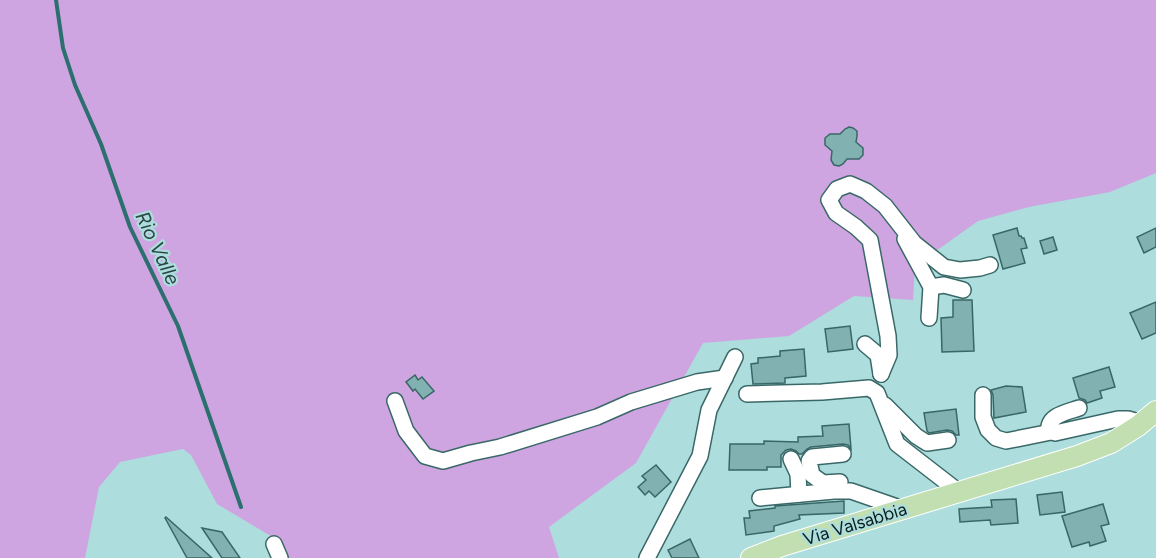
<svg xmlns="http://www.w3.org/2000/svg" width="1156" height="558" font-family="Figtree,sans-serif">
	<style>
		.green { fill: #cea5e0 }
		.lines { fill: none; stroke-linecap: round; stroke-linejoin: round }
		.stream { stroke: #2c6f6f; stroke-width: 4 }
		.building { fill: #81b1b1; stroke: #386766; stroke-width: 1.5 }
		.minor-casing { stroke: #3a6868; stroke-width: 18 }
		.major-casing { stroke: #fff; stroke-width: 22 }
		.minor { stroke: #fff; stroke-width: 15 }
		.major { stroke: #c1dfb0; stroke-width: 20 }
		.labels { text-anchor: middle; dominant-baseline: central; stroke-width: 4.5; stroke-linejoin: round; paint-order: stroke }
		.street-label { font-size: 18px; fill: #0b1e1e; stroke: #addedd }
		.water-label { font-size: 20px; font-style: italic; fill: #2a4646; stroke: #addedd }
	</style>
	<rect width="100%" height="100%" fill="#addedd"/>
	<!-- green -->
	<path class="green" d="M0 0H1156V173L1110 192 1029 207 978 221 915 266 913 300 854 296 789 336 703 343 636 463 549 527 559 558H287L281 542 217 504 191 455 183 449 120 462 99 487 85 558H0Z"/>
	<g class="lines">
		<!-- stream -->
		<path class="stream" d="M56 0 63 48 75 85 101 144 130 227 178 326 241 507"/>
	</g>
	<!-- building -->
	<g class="building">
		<path d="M849 127 853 128 857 131V136L856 142 863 148V155L859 159H847L843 164 839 166 834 165 831 160 832 151 825 145V138L830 134H840L845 129Z"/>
		<path d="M1017 228 1019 236H1021L1022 238H1024L1027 248 1021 249 1025 263 1003 269 993 235Z"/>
		<path d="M1156 228V247L1144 253 1137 237Z"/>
		<path d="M1053 237 1057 250 1044 254 1040 241Z"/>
		<path d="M953 300H972L974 351 942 352 941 318 953 317Z"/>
		<path d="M1156 302V333L1142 339 1130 313Z"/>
		<path d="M850 326 853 349 828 352 825 329Z"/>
		<path d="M804 349 806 376 785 378V383L753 384 751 364 758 363V358L780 356V351Z"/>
		<path d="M1109 367 1115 387 1100 391 1102 398 1087 403 1085 400 1079 398 1073 378Z"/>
		<path d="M415 375 418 380 422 377 434 391 423 399 415 389 413 391 406 382Z"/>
		<path d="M1006 386 1022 387 1026 412 994 418 993 395 991 390Z"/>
		<path d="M956 409 959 435H956L952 431 947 430 929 433 927 431 924 413Z"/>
		<path d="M849 424 851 449 848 445 843 444 811 447 807 449 802 454H799L796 451 791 449 786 450 781 455V467H767V470H729L730 444H764V441L798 442V437L823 436 822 426Z"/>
		<path d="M656 465 671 482 655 497 649 491 645 495 638 487 646 480 642 476Z"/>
		<path d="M1062 492 1065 512 1040 515 1037 495Z"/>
		<path d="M1016 499 1018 523 991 525 990 520 960 522 959 509 992 507 991 500Z"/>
		<path d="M844 501V513L799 515 800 519 774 526V531L746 535 744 518H750L749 511 775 508V506Z"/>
		<path d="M1103 504 1109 524 1101 526 1106 541 1090 546 1089 542 1072 547 1062 516Z"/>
		<path d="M166 517 212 558H187L165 518Z"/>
		<path d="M202 528 222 532 240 558H222Z"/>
		<path d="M690 539 699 558H672L668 550Z"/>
	</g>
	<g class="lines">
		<!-- minor casing -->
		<g class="minor-casing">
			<g id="minor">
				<path d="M905 239 931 287 929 318"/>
				<path d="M931 287 944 285 963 290"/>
				<path d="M865 344 878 355 881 374"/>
				<path d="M881 374 889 355 888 336 870 240 856 227 836 213 829 200 837 189 850 184 866 191 885 206 914 243 944 267 960 270 980 268 990 265"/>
				<path d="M747 394 822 392 869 388 877 393 897 444 959 492"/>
				<path d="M983 395V417L988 430 996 438 1006 441 1051 432"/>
				<path d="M395 401 406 431 425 456 443 461 471 453 500 447 597 417 631 402 697 382 725 378"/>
				<path d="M885 405 916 436 927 443 948 440"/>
				<path d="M1079 408C1068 412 1047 415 1049 431L1055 433 1118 419H1128L1142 423"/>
				<path d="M791 459 798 474 799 494"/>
				<path d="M840 482 823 483 812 475 809 461 812 457 843 454"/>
				<path d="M760 498 834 491H851L903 509"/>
				<path d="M274 544 280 558"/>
				<path d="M647 558 700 456 709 410 735 357"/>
			</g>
		</g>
		<!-- major casing -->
		<g class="major-casing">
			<path id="major" d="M751 558 782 546 1077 456 1111 443 1138 426 1156 411"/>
		</g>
		<!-- minor -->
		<use href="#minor" class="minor"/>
		<!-- major -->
		<use href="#major" class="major"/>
	</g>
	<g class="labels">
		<!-- street labels -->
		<g class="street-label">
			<text transform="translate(855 524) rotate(-17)">Via Valsabbia</text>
		</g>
		<!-- water labels -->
		<g class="water-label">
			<text transform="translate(158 248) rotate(65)">Rio Valle</text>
		</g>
	</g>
</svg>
